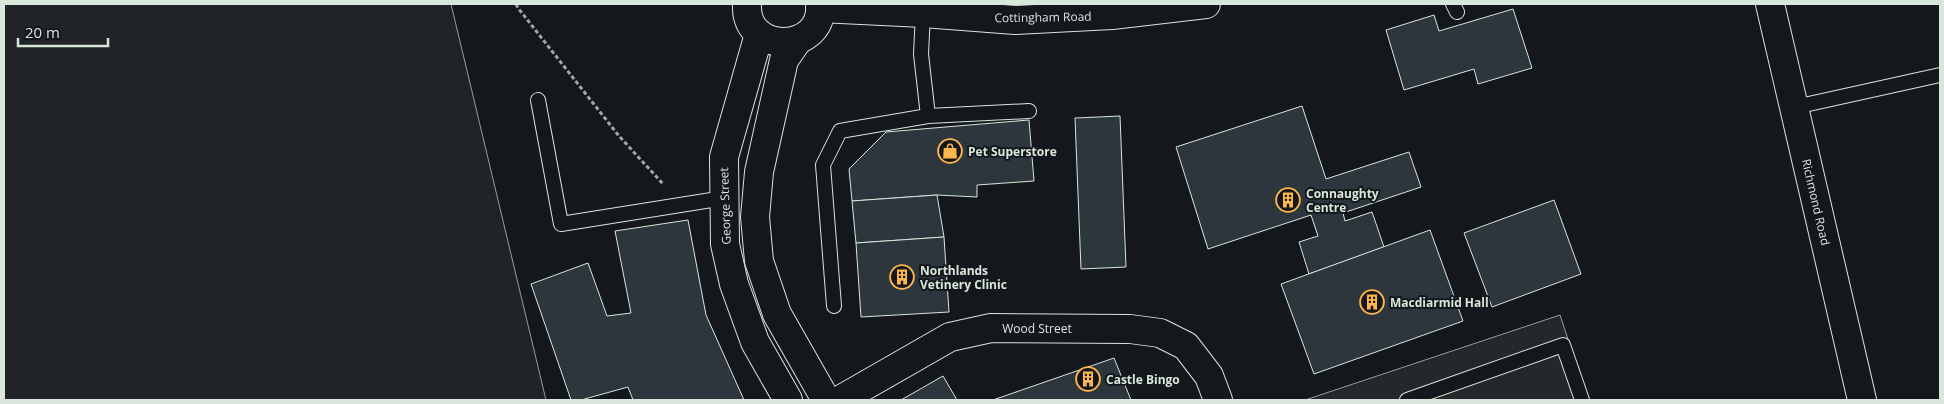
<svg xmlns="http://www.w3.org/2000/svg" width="1944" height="404" font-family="'Open Sans',sans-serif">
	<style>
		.green { fill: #202428; stroke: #939e99 }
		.parking { fill: #24282b; stroke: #939e99 }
		.building { fill: #2c363c; stroke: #d8e6dc }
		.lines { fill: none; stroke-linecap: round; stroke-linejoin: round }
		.service-casing { stroke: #d8e6dc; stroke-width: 16 }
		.minor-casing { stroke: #d8e6dc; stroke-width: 30 }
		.tertiary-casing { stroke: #d8e6dc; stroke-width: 30 }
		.path { stroke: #9da8a2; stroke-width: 3; stroke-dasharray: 4 2.5; stroke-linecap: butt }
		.service { stroke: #14181c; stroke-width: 14 }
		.minor { stroke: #14181c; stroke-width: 28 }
		.tertiary { stroke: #14181c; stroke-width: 28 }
		.labels { text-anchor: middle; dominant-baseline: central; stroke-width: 4; stroke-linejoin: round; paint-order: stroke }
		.street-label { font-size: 12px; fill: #d8e6dc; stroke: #14181c }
		.poi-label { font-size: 12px; font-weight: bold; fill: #d8e6dc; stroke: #14181c; text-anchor: start }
	</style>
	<rect width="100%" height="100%" fill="#14181c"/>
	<!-- green -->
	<path class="green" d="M4 4H451L546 400H4Z"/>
	<!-- parking -->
	<path class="parking" d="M1560 315 1588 400H1305Z"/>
	<!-- building -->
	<g class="building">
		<path d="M1513 9 1532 68 1478 84 1474 69 1404 90 1386 30 1434 15 1439 31Z"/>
		<path d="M1302 106 1326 179 1409 152 1421 187 1343 213 1345 221 1372 212 1384 247 1309 274 1299 242 1318 236 1311 215 1208 249 1176 147Z"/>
		<path d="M1120 116 1126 267 1081 269 1075 118Z"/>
		<path d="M1029 120 1034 181 977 185V197L937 195 852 201 849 169 886 132Z"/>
		<path d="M937 195 944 237 856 243 852 201Z"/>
		<path d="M1554 200 1581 274 1492 307 1464 233Z"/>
		<path d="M688 220 706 315 744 400H633L628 387 581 400H571L531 284 588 263 607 316 631 313 615 231Z"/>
		<path d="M1430 230 1463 321 1314 374 1281 284Z"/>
		<path d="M944 237 949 312 861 317 856 243Z"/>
		<path d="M1114 358 1131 400H993Z"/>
		<path d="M943 376 957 400H901Z"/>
	</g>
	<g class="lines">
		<!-- service casing -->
		<g class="service-casing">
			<g id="service">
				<path d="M1453 4 1457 12"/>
				<path d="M923 13 921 54 928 116"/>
				<path d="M538 100 561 224 724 198"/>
				<path d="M1795 107 1940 75"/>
				<path d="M834 306 823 165 840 131 928 116 1029 111"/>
				<path d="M1407 400 1563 345 1582 400"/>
			</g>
		</g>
		<!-- minor casing -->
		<g class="minor-casing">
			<g id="minor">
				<path d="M1770 4 1862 400"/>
				<path d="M759 34 724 157 725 244 734 284 755 342 788 400"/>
				<path d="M797 41 784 60 759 172 755 217 759 261 777 314 826 400"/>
				<path d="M840 400 950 337 991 328 1130 329 1160 333 1186 346 1209 376 1218 400"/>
			</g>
		</g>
		<!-- tertiary casing -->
		<g class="tertiary-casing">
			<g id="tertiary">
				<path d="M747 4C744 56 825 53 820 4"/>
				<path d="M820 8 923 13 1015 20 1112 15 1206 4"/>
			</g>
		</g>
		<!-- path -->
		<path class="path" d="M516 4 518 8 619 136 664 185"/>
		<!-- service -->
		<use href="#service" class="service"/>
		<!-- minor -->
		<use href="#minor" class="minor"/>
		<!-- tertiary -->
		<use href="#tertiary" class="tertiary"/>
	</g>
	<!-- icons -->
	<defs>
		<g id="shop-ring" transform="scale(1.25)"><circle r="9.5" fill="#14181c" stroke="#ffb74d" stroke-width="1.5"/><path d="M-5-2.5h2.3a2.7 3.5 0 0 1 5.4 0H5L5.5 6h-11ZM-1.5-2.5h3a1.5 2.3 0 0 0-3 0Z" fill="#ffb74d"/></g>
		<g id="building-ring" transform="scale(1.25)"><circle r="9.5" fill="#14181c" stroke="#ffb74d" stroke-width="1.5"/><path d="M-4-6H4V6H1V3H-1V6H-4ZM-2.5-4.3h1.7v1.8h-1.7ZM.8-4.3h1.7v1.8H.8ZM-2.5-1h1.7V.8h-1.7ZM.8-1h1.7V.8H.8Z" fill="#ffb74d"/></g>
	</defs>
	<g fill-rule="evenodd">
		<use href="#shop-ring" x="950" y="151"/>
		<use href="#building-ring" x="1288" y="200"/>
		<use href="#building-ring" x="902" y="277"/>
		<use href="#building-ring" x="1372" y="302"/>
		<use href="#building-ring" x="1088" y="379"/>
	</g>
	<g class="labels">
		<!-- street labels -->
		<g class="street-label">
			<text transform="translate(1043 17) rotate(-1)">Cottingham Road</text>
			<text transform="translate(1816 202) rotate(77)">Richmond Road</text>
			<text transform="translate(725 206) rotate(-92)">George Street</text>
			<text x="1037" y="328">Wood Street</text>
		</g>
		<!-- poi labels -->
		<g class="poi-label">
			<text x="968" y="151">Pet Superstore</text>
			<text x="1306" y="193">Connaughty<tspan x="1306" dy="14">Centre</tspan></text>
			<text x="920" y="270">Northlands<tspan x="920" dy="14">Vetinery Clinic</tspan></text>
			<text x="1390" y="302">Macdiarmid Hall</text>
			<text x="1106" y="379">Castle Bingo</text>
		</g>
	</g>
	<!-- border -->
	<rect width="1944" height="404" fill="none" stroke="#d8e6dc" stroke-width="10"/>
	<!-- scale -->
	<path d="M18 38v8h90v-8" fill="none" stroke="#d8e6dc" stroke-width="2.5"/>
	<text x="25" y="38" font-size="15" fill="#d8e6dc" stroke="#14181c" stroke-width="4" paint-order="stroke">20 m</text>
</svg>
